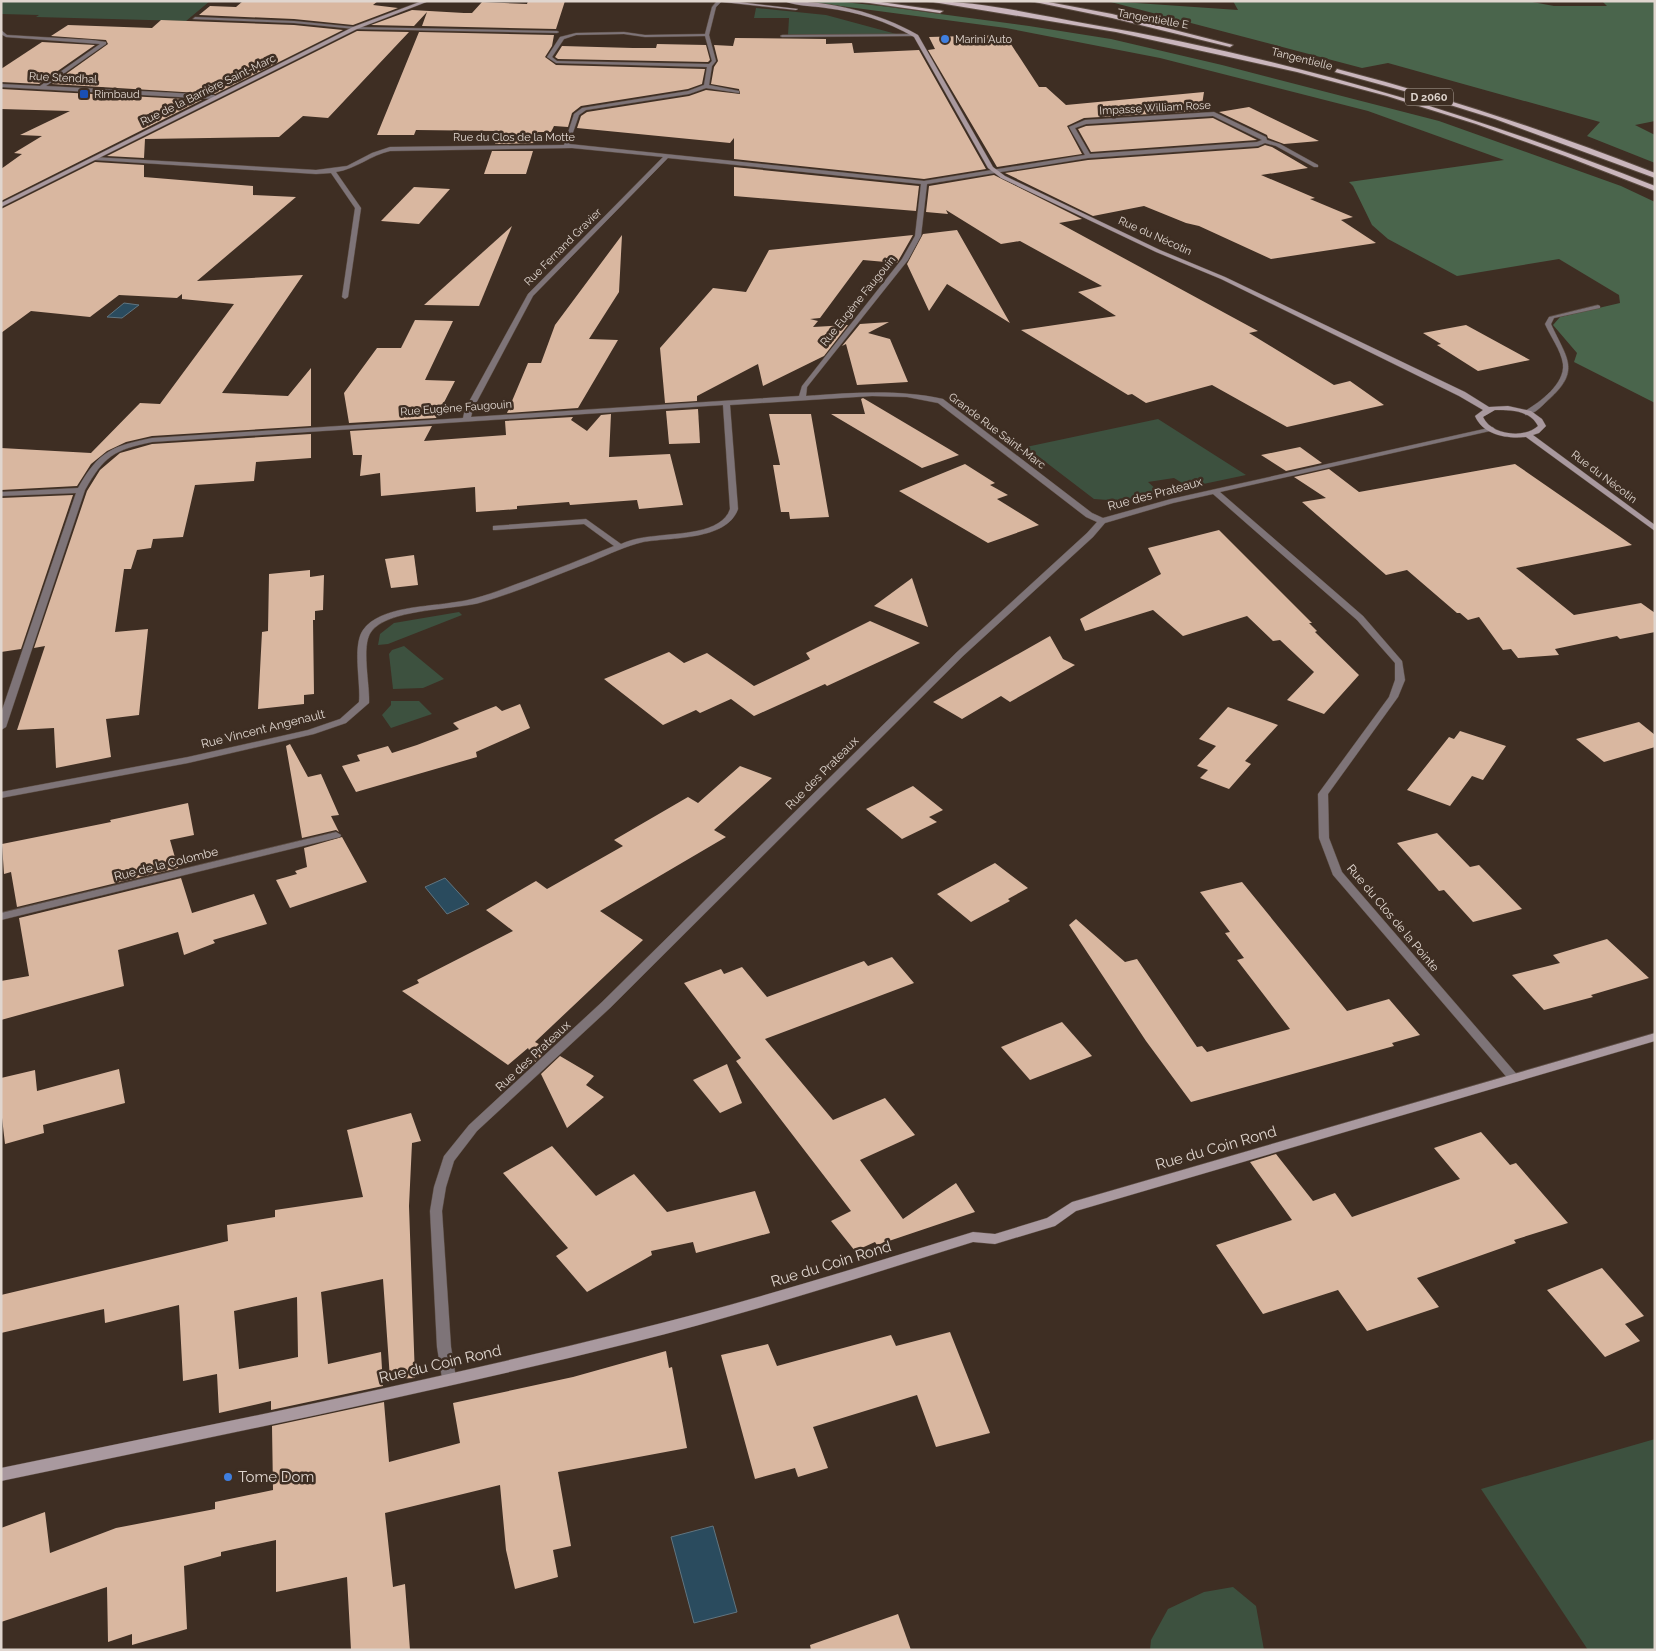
<svg xmlns="http://www.w3.org/2000/svg" width="1656" height="1651" font-family="Raleway,sans-serif">
	<style>
		.green { fill: #3d513f }
		.forest { fill: #4a654c }
		.water { fill: #2a4b5e; stroke: #617580 }
		.building { fill: #d9b7a0; fill-rule: evenodd }
		.lines { fill: none; stroke-linecap: round; stroke-linejoin: round }
		.street-casing { stroke: #5b4c42; stroke-width: 1 }
		.secondary-casing { stroke: #5b4c42; stroke-width: 1 }
		.primary-casing { stroke: #5b4c42; stroke-width: 2 }
		.street { fill: #7e7478; fill-rule: evenodd }
		.secondary { fill: #a9999f; fill-rule: evenodd }
		.primary { fill: #cab6bd; fill-rule: evenodd }
		.shop-dot { fill: #3f7fe0; stroke: #3e2e23; stroke-width: 2 }
		.transit-dot { fill: #1a4fb4; stroke: #3e2e23; stroke-width: 2 }
		.labels { text-anchor: middle; dominant-baseline: central; stroke-width: 5; stroke-linejoin: round; paint-order: stroke }
		.far-street-label { font-size: 11px; fill: #e0d6cf; stroke: #3e2e23 }
		.far-poi-label { font-size: 11px; fill: #e0d6cf; stroke: #3e2e23; text-anchor: start }
		.shield { fill: #3e2e23; stroke: #afa49b; stroke-width: 1 }
		.shield-label { font-size: 11px; font-weight: bold; fill: #e0d6cf }
		.street-label { font-size: 12px; fill: #e0d6cf; stroke: #3e2e23 }
		.near-street-label { font-size: 15px; fill: #e0d6cf; stroke: #3e2e23 }
		.near-poi-label { font-size: 15px; fill: #e0d6cf; stroke: #3e2e23; text-anchor: start }
	</style>
	<rect width="100%" height="100%" fill="#3e2e23"/>
	<!-- green -->
	<g class="green">
		<path d="M1 1H210L186 21 36 17 39 15 1 14Z"/>
		<path d="M756 8 826 15 900 35H788L789 18H754Z"/>
		<path d="M1158 419 1246 475 1189 487 1174 478 1148 482 1159 492 1122 501 1094 499 1026 447Z"/>
		<path d="M459 612 462 615 388 644 378 645 380 634 394 623Z"/>
		<path d="M404 646 444 679 423 688 393 689 389 654 392 650Z"/>
		<path d="M391 701H419L432 714 391 728 382 715 391 705Z"/>
		<path d="M1655 1439V1650H1588L1481 1489Z"/>
		<path d="M1233 1587 1256 1606 1264 1650H1150L1151 1640 1168 1609 1204 1592Z"/>
	</g>
	<!-- forest -->
	<g class="forest">
		<path d="M803 1H834L881 6 1029 26 1111 39 1222 65 1439 121 1621 186 1655 202V403L1574 362 1577 353 1553 325 1560 317 1620 303 1619 295 1559 259 1457 276 1388 239 1372 225 1353 186 1349 182 1504 160 1368 111 1160 58 1006 28Z"/>
		<path d="M1107 1 1238 10 1233 1H1527L1554 6H1607L1602 1H1655V121L1635 125 1655 135V163L1587 136 1600 122 1388 63 1362 68Z"/>
	</g>
	<!-- water -->
	<g class="water">
		<path d="M124 303 139 305 122 318 107 317Z"/>
		<path d="M445 878 469 904 447 914 425 887Z"/>
		<path d="M713 1526 737 1612 694 1623 671 1537Z"/>
	</g>
	<!-- building -->
	<g class="building">
		<path d="M243 1H378L373 5 398 8 353 25 294 19 199 15 210 6 236 7Z"/>
		<path d="M528 1H565L556 29 422 26 427 12 414 26 371 25 412 10 464 13H472L482 2 527 4Z"/>
		<path d="M161 20 294 25 343 30 215 94 52 84 108 44 106 40 51 36 68 25 152 28Z"/>
		<path d="M357 31 409 32 328 118 303 116 279 137 145 139 144 158 107 156Z"/>
		<path d="M419 32 554 35 552 46 545 57 556 65 705 69 702 84 688 89 581 106 572 113 568 127 554 126 551 132H538L535 143 495 144 499 131 416 130 414 135H377Z"/>
		<path d="M1005 35 1039 87H1046L1066 105 1204 92 1201 111 1084 118 1067 126 1082 154 997 167 928 50 935 49 929 37Z"/>
		<path d="M735 38 826 39V44L852 43 854 53 919 50 986 169 924 179 734 159V138L730 143 577 128 581 116 587 112 689 96 706 90 740 94 739 89 711 84 714 67 718 61 714 45 733 46Z"/>
		<path d="M42 42 95 45 39 84 1 82V69Z"/>
		<path d="M657 44 706 45 710 60 708 62 558 59 555 57 562 46 633 48H656Z"/>
		<path d="M1 89 202 100 1 201V169L22 154 14 153 42 136 20 135 70 111 1 109Z"/>
		<path d="M1249 107 1319 141 1284 144 1268 138 1267 135 1219 112Z"/>
		<path d="M1213 118 1257 140 1091 152 1078 129 1086 126Z"/>
		<path d="M1265 145 1272 147 1308 168 1261 175 1315 198 1310 199 1353 217 1341 220 1376 243 1271 259 1199 226 1186 223 1144 206 1093 216 1005 173 1088 160 1258 148Z"/>
		<path d="M492 151H533L526 174H484Z"/>
		<path d="M95 162 144 165V177L253 186V195L296 197 197 281 303 275 222 393 288 396 311 368V426L152 436 126 442 107 451 91 464 77 486 1 490V448L91 453 140 403 160 404 234 304 182 299V294L177 298 119 295 90 317 31 311 1 333V209Z"/>
		<path d="M734 167 919 186 916 211 734 196Z"/>
		<path d="M994 175 1082 219 1059 223 1258 331 1249 333 1334 385 1350 381 1384 405 1287 427 1212 385 1146 403 1132 394 1128 395 1021 330 1116 316 1078 292 1102 286 1020 241 1001 244 946 210 948 214 926 212 929 186Z"/>
		<path d="M414 187 450 189 419 224 381 221Z"/>
		<path d="M512 226 479 306 424 305Z"/>
		<path d="M957 230 1010 323 947 284 929 311 907 264 923 234Z"/>
		<path d="M622 235 619 292 589 339 618 340 578 408 507 413 528 363H541L555 325Z"/>
		<path d="M913 235 897 263 863 260 820 318 810 319 818 321 813 327 848 325 824 356 763 386 758 364 697 396V401L665 403 660 348 713 288 746 292 769 250Z"/>
		<path d="M415 320 453 321 425 380 455 381 436 418 349 423 344 393 377 348H401Z"/>
		<path d="M889 322 868 333 890 339 908 382 857 385 846 344 842 346 860 324Z"/>
		<path d="M1466 325 1530 360 1478 371 1437 345 1441 344 1423 333Z"/>
		<path d="M863 398 959 455 922 468 831 414H865L861 399Z"/>
		<path d="M698 409 700 443 669 444 666 411Z"/>
		<path d="M611 414 609 457 670 454 683 505 639 509 637 500 570 505 569 502 517 506V509L476 512 475 487 381 496 380 473 360 476 362 455H353L350 431 432 426 424 441 506 435 505 421 573 417 571 420 587 431 601 415Z"/>
		<path d="M769 414H811L829 517 790 519 789 512H781L773 465H780Z"/>
		<path d="M311 434V458L256 462 254 481 195 485 183 537 153 539 151 548 137 550 131 569H124L115 632 148 629 139 715 106 719 111 757 56 768 54 728 17 730 45 646 34 648 87 491 100 470 120 453 152 444Z"/>
		<path d="M1300 447 1322 463 1286 471 1261 455Z"/>
		<path d="M965 464 995 483 990 485 1008 495 997 499 1039 525 988 543 899 491Z"/>
		<path d="M1515 464 1632 545 1516 568 1574 615 1641 603 1655 613V632L1620 639 1617 636 1555 649 1559 655 1518 658 1511 649 1503 650 1479 617 1468 620 1460 613H1457L1407 570 1386 575 1302 502 1326 498 1294 477 1329 469 1359 492Z"/>
		<path d="M73 495 21 649 1 652V498Z"/>
		<path d="M1219 530 1312 623H1309L1317 631 1315 632 1359 675 1324 714 1287 700 1314 672 1280 640 1273 641 1247 616 1183 636 1153 610 1085 631 1080 619 1161 574 1148 548Z"/>
		<path d="M414 555 418 585 391 588 385 559Z"/>
		<path d="M310 570V577L324 575 323 610 315 611V620H313L314 694 304 695V704L258 709 262 632 268 631 269 574Z"/>
		<path d="M912 578 928 627 874 606Z"/>
		<path d="M870 621 920 643 827 686 825 684 754 716 731 699 700 713 696 710 663 725 604 679 669 652 684 663 707 653 754 686 810 659 806 653Z"/>
		<path d="M1050 636 1063 659 1075 665 1010 702 1001 696 962 719 933 702Z"/>
		<path d="M520 704 530 728 476 752 477 757 356 792 342 766 360 761 357 755 388 746 392 753 417 745 459 729 453 723 496 706 502 711Z"/>
		<path d="M1228 707 1278 725 1245 761 1251 764 1229 789 1200 778 1208 770 1197 766 1216 746 1199 739Z"/>
		<path d="M1639 722 1655 735V747L1604 762 1576 739Z"/>
		<path d="M1460 731 1506 746 1483 780 1472 776 1450 806 1407 790 1449 737 1454 739Z"/>
		<path d="M290 744 308 777 321 774 339 815 331 816 339 832 336 830 302 838 286 746Z"/>
		<path d="M740 766 772 778 714 830 726 837 600 911 643 940 535 1042 548 1049 535 1062 528 1048 508 1065 402 991 419 983 417 980 513 931 486 910 536 881 547 889 623 846 614 840 688 797 698 803Z"/>
		<path d="M913 786 943 810 929 817 937 822 902 839 866 809Z"/>
		<path d="M188 803 194 835 170 840 178 868 17 907 11 872 4 874 2 844 111 822 110 820Z"/>
		<path d="M1437 833 1470 867 1479 865 1522 909 1473 922 1444 890 1439 891 1397 843Z"/>
		<path d="M342 837 367 882 290 908 276 880 297 874 295 871 307 867 304 848Z"/>
		<path d="M995 863 1028 888 1008 899 1010 901 971 922 937 894Z"/>
		<path d="M181 878 192 913 254 894 267 924 213 940 215 943 184 955 178 932 118 950 124 986 1 1020V981L29 976 19 918Z"/>
		<path d="M1242 882 1347 1011 1389 999 1420 1035 1392 1043 1394 1046 1191 1102 1146 1041 1069 925 1076 919 1125 962 1137 959 1197 1047 1202 1046 1207 1052 1290 1029 1237 960 1244 958 1225 933 1230 932 1200 892Z"/>
		<path d="M1607 939 1649 978 1591 995 1593 997 1544 1010 1512 975 1560 963 1553 955Z"/>
		<path d="M892 957 914 983 765 1039 833 1120 885 1098 915 1135 860 1160 903 1219 956 1183 975 1212 877 1245 875 1242 855 1251 831 1221 851 1211 736 1061 741 1058 684 983 721 969 724 974 742 967 767 997 864 961 868 966Z"/>
		<path d="M1062 1022 1092 1056 1030 1080 1001 1047Z"/>
		<path d="M560 1056 594 1076 586 1085 604 1097 567 1128 541 1074Z"/>
		<path d="M727 1064 742 1103 720 1113 693 1080Z"/>
		<path d="M119 1069 125 1103 43 1125 44 1133 5 1144 1 1109V1078L35 1070 37 1091Z"/>
		<path d="M411 1113 421 1141 412 1143 409 1206 415 1378 390 1379 383 1279 321 1292 328 1364 381 1352 383 1386 271 1410V1401L219 1413 217 1374 183 1381 179 1305 105 1323 104 1309 1 1333V1295L228 1241 227 1225 275 1217V1210L363 1197 347 1130ZM297 1297 298 1357 239 1369 234 1311Z"/>
		<path d="M1481 1132 1510 1165 1516 1163 1568 1223 1514 1240 1516 1243 1417 1278 1439 1307 1367 1331 1338 1290 1263 1314 1216 1245 1292 1220 1250 1162 1276 1154 1313 1201 1335 1193 1352 1217 1460 1179 1434 1148Z"/>
		<path d="M552 1146 596 1196 634 1174 667 1212 755 1191 770 1233 696 1253 693 1242 651 1251 652 1255 587 1292 556 1256 568 1248 503 1173Z"/>
		<path d="M1602 1268 1644 1316 1625 1324 1640 1341 1605 1357 1547 1290Z"/>
		<path d="M950 1332 990 1433 936 1447 917 1395 813 1427 828 1468 798 1477 795 1468 755 1479 721 1355 768 1344 777 1366 891 1335 896 1346Z"/>
		<path d="M666 1351 669 1368 672 1367 687 1448 558 1472 571 1546 553 1550 558 1577 515 1589 506 1550 500 1485 385 1513 393 1587 405 1584 410 1650H351L347 1577 276 1592V1540L221 1552V1556L184 1566 187 1629 132 1645V1634L108 1642 107 1587 1 1622V1528L45 1512 50 1553 116 1528 215 1509V1502L273 1490 272 1426 384 1402 389 1462 460 1443 453 1403 573 1377Z"/>
		<path d="M898 1614 911 1650H811L810 1645Z"/>
	</g>
	<g class="lines">
		<!-- street casing -->
		<g class="street-casing">
			<g id="street">
				<path d="M717 1H722L716 7 709 35 716 61 712 66 709 85 739 91V93L706 88 689 94 586 110 579 115 569 144 924 181 1085 155 1069 127 1085 120 1214 112 1266 137 1267 140 1280 144 1318 165V167H1314L1276 146 1265 143 1258 146 1088 158 927 184 921 236 908 260 807 387 806 396C852 393 897 389 943 399L1092 513 1103 518 1171 499 1493 427 1494 429 1490 431 1220 492 1363 616 1402 661 1405 680 1398 697 1328 794 1329 838 1342 872 1520 1078 1518 1081 1514 1082 1510 1081 1333 875 1319 838 1318 794 1389 697 1395 680V663L1357 620 1213 494 1173 503 1105 523 1093 537 963 656 610 1008 477 1131 454 1161 446 1187 442 1211 451 1347 456 1378 454 1382 449 1384 444 1382 442 1378 437 1347 430 1211 434 1187 444 1156 469 1125 602 1002 957 652 1087 533 1097 522 1086 517 938 403 907 397 872 396 730 405 738 509C727 541 670 537 643 542 626 546 609 554 593 561 556 575 518 592 479 603 451 610 387 609 371 632 361 646 370 685 369 703L346 723 314 734 188 763 1 798V792L188 757 308 730 340 719 359 702C361 683 352 646 363 630 380 606 428 607 456 602 480 599 502 589 525 581 555 570 584 558 614 546L584 524 496 530H493V526L586 519 621 544C632 539 644 537 656 536 677 533 722 534 730 509L723 405 152 442C114 450 104 456 85 490L6 727 1 730V713L76 493 1 496V492L78 488C99 451 112 446 152 438L463 418 465 409 528 294 663 157 572 148 390 151C371 155 356 169 336 172L361 208 348 297 345 299 342 297 355 208 331 173 316 174 95 160 93 159V157L316 170 347 166 372 153 390 147 564 145 574 114 582 108 688 91 704 85 707 67 556 63 547 57 560 37 576 33 624 32 645 35 705 34 712 7ZM624 34 645 37 705 36 712 61 709 64 557 61 552 57 564 39 576 35ZM1213 116 1262 140 1257 142 1090 154 1075 128 1086 124ZM668 158 921 184 915 236 902 259 802 386 799 396 471 417 473 409 533 296Z"/>
				<path d="M195 17 294 21 355 27 557 31 559 32 557 33 355 29 294 23 193 19Z"/>
				<path d="M1 30 7 35 92 40 106 42V44L46 86 214 95 217 97 214 99 1 87V84L40 86 100 44 6 37 1 34Z"/>
				<path d="M915 34 917 36 782 37 780 36 782 35Z"/>
				<path d="M1598 305 1600 306V308L1554 318 1551 324C1568 361 1582 371 1545 403 1540 408 1533 415 1525 415V411C1540 402 1565 384 1563 364 1561 350 1550 336 1545 324L1549 317Z"/>
				<path d="M336 832 341 835 340 837 1 920V913Z"/>
			</g>
		</g>
		<!-- secondary casing -->
		<g class="secondary-casing">
			<g id="secondary">
				<path d="M422 1H429L357 29 1 207V203L353 27Z"/>
				<path d="M713 1H731L798 9 796 10Z"/>
				<path d="M784 1C830 1 878 12 918 35L993 167 1005 176 1160 250 1225 277 1465 392 1489 407 1508 406 1531 411 1542 419 1546 426 1539 433 1533 435 1655 525V531L1526 437C1507 439 1483 435 1475 416L1483 410 1459 396 1221 279 1156 252 1001 178 988 168 914 37C886 21 858 12 826 8 813 6 796 6 784 1ZM1495 410C1510 410 1530 410 1538 426 1524 439 1491 435 1483 417Z"/>
				<path d="M1655 1033V1041L1076 1211 1055 1226 995 1244 973 1242C859 1278 746 1314 630 1343 422 1395 211 1437 1 1481V1468C211 1425 422 1383 630 1331 746 1303 859 1267 973 1232L995 1234 1047 1218 1072 1202Z"/>
			</g>
		</g>
		<!-- primary casing -->
		<g class="primary-casing">
			<g id="primary">
				<path d="M855 1H874L943 11 940 13Z"/>
				<path d="M927 1C980 1 1037 15 1088 24 1284 57 1471 113 1655 186V191L1565 156 1476 124 1387 96 1297 72 1116 32Z"/>
				<path d="M1030 1H1043L1112 14 1233 45 1230 47 1112 18Z"/>
				<path d="M1337 69C1445 97 1551 132 1655 173V178L1495 119 1415 94 1335 72Z"/>
			</g>
		</g>
		<!-- street -->
		<use href="#street" class="street"/>
		<!-- secondary -->
		<use href="#secondary" class="secondary"/>
		<!-- primary -->
		<use href="#primary" class="primary"/>
	</g>
	<!-- markers -->
	<g class="shop-dot">
		<circle cx="945" cy="39" r="5"/>
		<circle cx="228" cy="1477" r="5"/>
	</g>
	<rect class="transit-dot" x="79" y="89" width="10" height="10" rx="2.5"/>
	<g class="labels">
		<!-- far-street labels -->
		<g class="far-street-label">
			<text transform="translate(1153 19) rotate(10)">Tangentielle E</text>
			<text transform="translate(1302 59) rotate(14)">Tangentielle</text>
			<text transform="translate(63 78) rotate(3)">Rue Stendhal</text>
			<text transform="translate(208 90) rotate(-26)">Rue de la Barrière Saint-Marc</text>
			<text transform="translate(1155 108) rotate(-3)">Impasse William Rose</text>
			<text x="514" y="137">Rue du Clos de la Motte</text>
			<text transform="translate(1155 236) rotate(24)">Rue du Nécotin</text>
			<text transform="translate(563 247) rotate(-45)">Rue Fernand Gravier</text>
			<text transform="translate(858 301) rotate(-51)">Rue Eugène Faugouin</text>
			<text transform="translate(456 408) rotate(-4)">Rue Eugène Faugouin</text>
			<text transform="translate(997 431) rotate(37)">Grande Rue Saint-Marc</text>
			<text transform="translate(1604 477) rotate(37)">Rue du Nécotin</text>
		</g>
		<!-- far-poi labels -->
		<g class="far-poi-label">
			<text x="955" y="39">Marini Auto</text>
			<text x="94" y="94">Rimbaud</text>
		</g>
		<!-- shield labels -->
		<rect class="shield" x="1405" y="88.5" width="48" height="17" rx="4"/>
		<g class="shield-label">
			<text x="1429" y="97">D 2060</text>
		</g>
		<!-- street labels -->
		<g class="street-label">
			<text transform="translate(1155 494) rotate(-15)">Rue des Prateaux</text>
			<text transform="translate(263 729) rotate(-14)">Rue Vincent Angenault</text>
			<text transform="translate(822 773) rotate(-45)">Rue des Prateaux</text>
			<text transform="translate(166 864) rotate(-14)">Rue de la Colombe</text>
			<text transform="translate(1393 918) rotate(50)">Rue du Clos de la Pointe</text>
			<text transform="translate(533 1056) rotate(-43)">Rue des Prateaux</text>
		</g>
		<!-- near-street labels -->
		<g class="near-street-label">
			<text transform="translate(1216 1148) rotate(-16)">Rue du Coin Rond</text>
			<text transform="translate(831 1264) rotate(-17)">Rue du Coin Rond</text>
			<text transform="translate(440 1364) rotate(-13)">Rue du Coin Rond</text>
		</g>
		<!-- near-poi labels -->
		<g class="near-poi-label">
			<text x="238" y="1477">Tome Dom</text>
		</g>
	</g>
	<!-- border -->
	<rect width="1656" height="1651" fill="none" stroke="#e0d6cf" stroke-width="5"/>
</svg>
